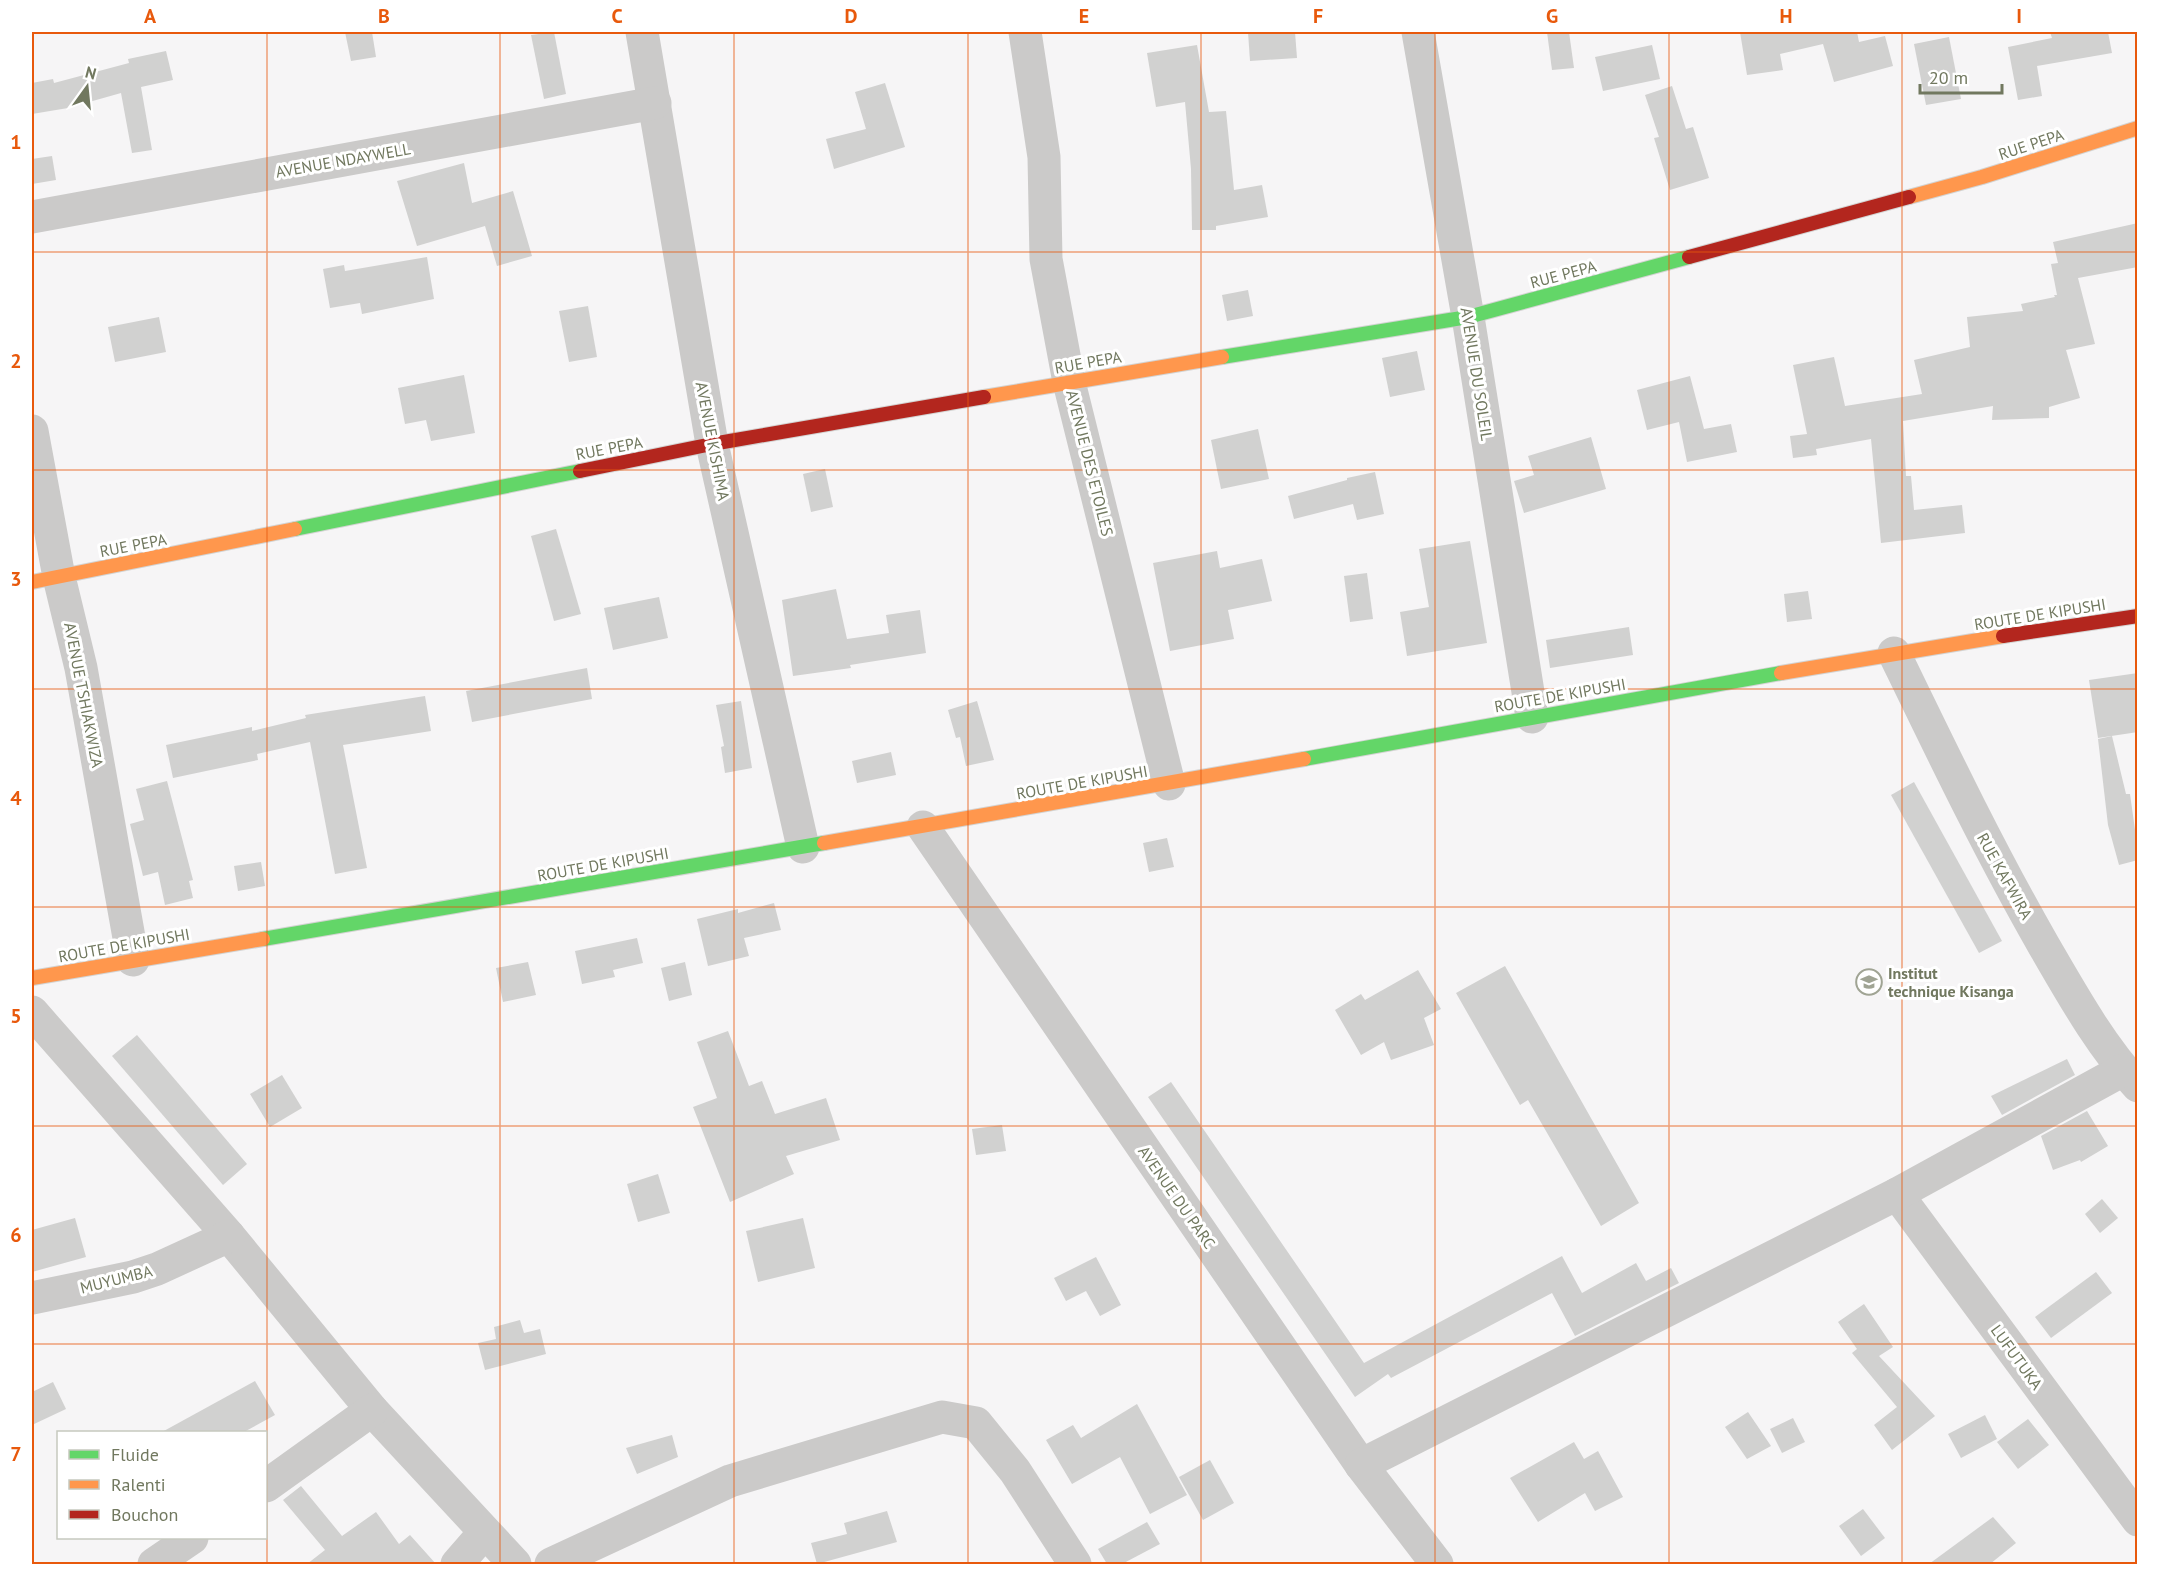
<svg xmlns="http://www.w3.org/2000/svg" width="2169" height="1596" font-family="'PT Sans',sans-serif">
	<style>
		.building { fill: #d1d1d0 }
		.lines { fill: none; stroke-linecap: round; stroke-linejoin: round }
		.fast-casing { stroke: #d3d3d2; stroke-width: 16 }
		.slow-casing { stroke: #d3d3d2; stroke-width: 16 }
		.jam-casing { stroke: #d3d3d2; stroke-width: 16 }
		.street { stroke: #cbcac9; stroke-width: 33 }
		.fast { stroke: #63d668; stroke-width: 14 }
		.slow { stroke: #ff974d; stroke-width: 14 }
		.jam { stroke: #b3261e; stroke-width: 14 }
		.grid { fill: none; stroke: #e8590c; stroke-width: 1.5; stroke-opacity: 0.55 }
		.labels { text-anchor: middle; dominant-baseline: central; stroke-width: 6; stroke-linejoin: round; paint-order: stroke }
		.street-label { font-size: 16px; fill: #71785f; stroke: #fff }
		.poi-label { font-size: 16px; font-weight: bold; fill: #71785f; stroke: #fff; text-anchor: start }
		.neatline { fill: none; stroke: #e8590c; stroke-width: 2 }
		.grid-label { font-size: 20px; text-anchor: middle; font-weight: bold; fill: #e8590c }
	</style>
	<rect width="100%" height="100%" fill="#f6f5f6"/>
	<!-- building -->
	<g class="building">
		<path d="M345 32H372L376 57 351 61Z"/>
		<path d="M554 32 566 94 544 99 531 35Z"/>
		<path d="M1248 32H1295L1297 58 1250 61Z"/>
		<path d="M1547 32H1569L1574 68 1552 70Z"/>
		<path d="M1740 32H1857L1859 42 1885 36 1893 66 1834 82 1823 44 1780 54 1783 70 1747 75Z"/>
		<path d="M2050 32H2108L2112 53 2037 66 2042 96 2018 100 2008 47 2052 38Z"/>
		<path d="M1949 37 1961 99 1926 105 1914 44Z"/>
		<path d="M1197 45 1209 112 1226 111 1234 190 1262 185 1268 217 1216 226V230H1192L1191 169 1185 102 1156 107 1147 53Z"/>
		<path d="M1652 45 1660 79 1603 91 1595 57Z"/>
		<path d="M166 51 173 80 141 87 152 150 132 153 121 93 68 108 32 114V83L53 79 54 83 129 63 128 59Z"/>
		<path d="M885 83 905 147 834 169 826 139 866 129 855 92Z"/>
		<path d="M1672 86 1686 129 1693 127 1709 178 1670 190 1654 138 1659 137 1645 95Z"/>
		<path d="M52 156 56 180 32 184V159Z"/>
		<path d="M464 163 472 203 513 191 532 256 497 266 485 226 417 246 397 181Z"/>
		<path d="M2138 223V267L2078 278 2095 344 2066 350 2080 398 2049 407V418L1992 420 1993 406 1903 421 1906 476H1911L1914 510 1962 505 1965 533 1881 543 1871 439 1816 449 1817 455 1793 458 1790 436 1807 434 1793 365 1834 357 1845 406 1922 394 1914 360 1970 347 1967 317 2023 311 2021 304 2055 297 2054 295H2057L2051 264 2058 263 2053 242Z"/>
		<path d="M427 257 434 299 362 314 360 303 330 308 323 269 344 265 345 271Z"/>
		<path d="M1248 290 1253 316 1227 321 1222 295Z"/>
		<path d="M588 306 597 357 569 362 559 311Z"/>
		<path d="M159 317 166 352 115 362 108 327Z"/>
		<path d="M1417 351 1425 390 1390 397 1382 358Z"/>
		<path d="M464 375 475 433 431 441 426 420 405 424 398 388Z"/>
		<path d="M1690 376 1704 429 1731 424 1737 452 1687 462 1679 422 1647 430 1637 390Z"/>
		<path d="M1258 429 1269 479 1221 489 1211 440Z"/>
		<path d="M1591 437 1606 489 1524 513 1514 481 1534 475 1528 456Z"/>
		<path d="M825 469 833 507 811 512 803 474Z"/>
		<path d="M1375 472 1384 514 1357 520 1353 504 1294 519 1288 496 1347 480V478Z"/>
		<path d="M556 529 581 614 554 621 531 536Z"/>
		<path d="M1470 541 1487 643 1407 656 1400 612 1429 607 1419 549Z"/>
		<path d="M1217 551 1220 568 1262 559 1272 601 1228 610 1234 639 1170 651 1153 563Z"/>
		<path d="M1367 573 1373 619 1350 622 1344 576Z"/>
		<path d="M836 589 847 639 889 633 886 615 920 610 926 653 850 665 851 668 793 676 782 600Z"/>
		<path d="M1808 591 1812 619 1787 622 1784 594Z"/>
		<path d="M659 597 668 638 613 650 604 608Z"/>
		<path d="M1629 627 1633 655 1550 668 1546 640Z"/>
		<path d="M587 668 592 699 472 722 466 691Z"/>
		<path d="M2138 673V732L2098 738 2089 680Z"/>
		<path d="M425 696 431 731 343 745 367 868 335 874 310 742 257 754 258 760 173 778 166 745 252 727V731L306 718 305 715Z"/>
		<path d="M741 701 752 768 725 773 721 747 724 746 716 705Z"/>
		<path d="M977 701 994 760 966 766 960 737 956 738 948 710Z"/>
		<path d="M2112 736 2126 794H2130L2136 837 2138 836V860L2119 865 2108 825 2098 739Z"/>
		<path d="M891 752 896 775 857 783 852 761Z"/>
		<path d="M167 781 193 880 189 881 193 898 165 905 158 872 143 876 130 824 144 820 136 789Z"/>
		<path d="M1914 782 2002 941 1979 953 1891 795Z"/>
		<path d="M1167 838 1174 867 1149 872 1143 843Z"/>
		<path d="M261 862 265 886 238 891 234 866Z"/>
		<path d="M774 903 781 930 744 938 749 956 708 966 697 919 738 909V913Z"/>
		<path d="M637 938 643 963 613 970 615 977 582 984 575 951Z"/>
		<path d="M528 962 536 995 503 1002 496 968Z"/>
		<path d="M685 962 692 995 669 1001 661 968Z"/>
		<path d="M1505 966 1639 1203 1601 1226 1528 1100 1520 1105 1456 993Z"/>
		<path d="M1418 970 1441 1009 1424 1018 1434 1045 1391 1060 1384 1042 1361 1055 1335 1010 1361 994 1365 1000Z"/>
		<path d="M728 1031 749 1086 762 1081 775 1114 826 1098 840 1140 786 1156 794 1174 730 1202 693 1107 717 1098 697 1042Z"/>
		<path d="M137 1035 247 1164 223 1185 112 1056Z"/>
		<path d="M2067 1059 2075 1075 2002 1115 1991 1096Z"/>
		<path d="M282 1075 302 1108 270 1127 250 1094Z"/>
		<path d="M1171 1082 1364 1363 1562 1256 1582 1293 1636 1263 1646 1281 1671 1268 1679 1283 1575 1336 1552 1293 1391 1378 1388 1374 1355 1397 1148 1097Z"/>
		<path d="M2087 1111 2108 1146 2081 1162 2080 1160 2053 1170 2041 1136Z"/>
		<path d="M1002 1125 1006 1151 976 1155 972 1129Z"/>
		<path d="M658 1174 670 1213 638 1222 627 1184Z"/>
		<path d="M2102 1199 2118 1218 2100 1233 2085 1214Z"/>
		<path d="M75 1218 86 1257 32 1272V1230Z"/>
		<path d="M803 1218 815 1268 758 1282 746 1231Z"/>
		<path d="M1096 1257 1121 1305 1100 1316 1086 1291 1066 1301 1054 1278Z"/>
		<path d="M2096 1272 2112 1293 2051 1338 2035 1317Z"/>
		<path d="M1864 1304 1893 1347 1879 1356 1935 1416 1892 1450 1874 1425 1897 1407 1852 1353 1857 1349 1838 1322Z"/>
		<path d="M520 1320 524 1333 540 1329 546 1354 485 1370 478 1343 496 1339 494 1327Z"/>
		<path d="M255 1381 275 1415 244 1432H162Z"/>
		<path d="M53 1382 66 1409 32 1425V1392Z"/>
		<path d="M1137 1404 1187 1495 1150 1514 1120 1457 1072 1484 1046 1440 1073 1425 1081 1438Z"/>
		<path d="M1748 1412 1771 1446 1747 1459 1725 1427Z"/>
		<path d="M1985 1415 1997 1439 1961 1458 1948 1434Z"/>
		<path d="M1793 1418 1805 1442 1782 1453 1770 1429Z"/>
		<path d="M2028 1419 2049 1445 2018 1469 1997 1442Z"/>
		<path d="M672 1435 678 1457 637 1474 626 1448Z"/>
		<path d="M1574 1442 1584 1459 1598 1451 1623 1497 1595 1511 1585 1493 1538 1522 1510 1478Z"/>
		<path d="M1210 1460 1234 1503 1203 1520 1179 1477Z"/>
		<path d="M301 1486 342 1536 376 1512 399 1544 410 1535 436 1564H307L325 1550 283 1500Z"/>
		<path d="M1863 1509 1885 1538 1861 1556 1839 1526Z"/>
		<path d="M887 1511 897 1542 817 1564 811 1543 847 1534 844 1523Z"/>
		<path d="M1993 1517 2016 1543 1990 1564H1929Z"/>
		<path d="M1147 1522 1160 1544 1122 1564H1107L1098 1549Z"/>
	</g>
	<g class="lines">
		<!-- fast casing -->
		<g class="fast-casing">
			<g id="fast">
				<path d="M1222 357 1468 317 1689 257"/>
				<path d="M295 529 580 471"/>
				<path d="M1304 759 1781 673"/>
				<path d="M263 939 824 843"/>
			</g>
		</g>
		<!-- slow casing -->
		<g class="slow-casing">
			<g id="slow">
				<path d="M1909 197 1982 177 2138 128"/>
				<path d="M984 397 1222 357"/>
				<path d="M32 582 295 529"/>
				<path d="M1781 673 2003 636"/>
				<path d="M824 843 1304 759"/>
				<path d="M32 978 263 939"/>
			</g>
		</g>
		<!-- jam casing -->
		<g class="jam-casing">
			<g id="jam">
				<path d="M1689 257 1909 197"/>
				<path d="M580 471 712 444 984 397"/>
				<path d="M2003 636 2138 616"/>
			</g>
		</g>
		<!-- street -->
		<g class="street">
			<path d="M642 32 712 444 803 847"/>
			<path d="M1025 32 1044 157 1046 259 1069 382 1169 784"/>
			<path d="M1418 32 1468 317 1532 717"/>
			<path d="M32 217 655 103"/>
			<path d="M32 431 59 577 81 668 133 960"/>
			<path d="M1894 653C1942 752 1989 850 2044 946 2072 994 2100 1045 2138 1086"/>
			<path d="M923 827 1361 1465 1437 1564"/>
			<path d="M32 1012 229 1236 372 1410 515 1564"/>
			<path d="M1897 1194 2138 1520"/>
			<path d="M32 1298 133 1277 157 1269 229 1236"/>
			<path d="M1361 1465 1897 1194 2123 1070"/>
			<path d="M266 1486 372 1410"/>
			<path d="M154 1564 192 1538"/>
			<path d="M457 1564 484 1533"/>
			<path d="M551 1564 730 1481 942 1417 976 1423 1015 1471 1075 1564"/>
		</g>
		<!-- fast -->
		<use href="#fast" class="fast"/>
		<!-- slow -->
		<use href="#slow" class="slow"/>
		<!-- jam -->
		<use href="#jam" class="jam"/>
	</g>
	<!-- grid -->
	<path class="grid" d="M267 32V1564M500 32V1564M734 32V1564M968 32V1564M1201 32V1564M1435 32V1564M1669 32V1564M1902 32V1564M32 252H2138M32 470H2138M32 689H2138M32 907H2138M32 1126H2138M32 1344H2138"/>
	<!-- icons -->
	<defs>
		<g id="school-ring" transform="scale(1.35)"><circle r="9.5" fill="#fff" stroke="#a0a494" stroke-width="1.5"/><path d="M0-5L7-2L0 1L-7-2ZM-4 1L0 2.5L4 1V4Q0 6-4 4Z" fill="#a0a494"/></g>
	</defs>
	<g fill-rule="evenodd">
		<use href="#school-ring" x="1869" y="982"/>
	</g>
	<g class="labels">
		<!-- street labels -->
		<g class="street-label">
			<text transform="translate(2031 144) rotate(-18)">RUE PEPA</text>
			<text transform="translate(343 160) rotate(-10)">AVENUE NDAYWELL</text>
			<text transform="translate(1563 274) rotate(-15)">RUE PEPA</text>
			<text transform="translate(1088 362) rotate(-10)">RUE PEPA</text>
			<text transform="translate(1477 374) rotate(81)">AVENUE DU SOLEIL</text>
			<text transform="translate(713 441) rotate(79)">AVENUE KISHIMA</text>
			<text transform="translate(609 448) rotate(-11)">RUE PEPA</text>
			<text transform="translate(1090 463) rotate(76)">AVENUE DES ETOILES</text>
			<text transform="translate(133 545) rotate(-11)">RUE PEPA</text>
			<text transform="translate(2040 614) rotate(-9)">ROUTE DE KIPUSHI</text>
			<text transform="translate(84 695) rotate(79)">AVENUE TSHIAKWIZA</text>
			<text transform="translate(1560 695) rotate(-10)">ROUTE DE KIPUSHI</text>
			<text transform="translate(1082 782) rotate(-10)">ROUTE DE KIPUSHI</text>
			<text transform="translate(603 864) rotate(-10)">ROUTE DE KIPUSHI</text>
			<text transform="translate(2005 876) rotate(61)">RUE KAFWIRA</text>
			<text transform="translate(124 945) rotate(-10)">ROUTE DE KIPUSHI</text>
			<text transform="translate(1177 1197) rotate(55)">AVENUE DU PARC</text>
			<text transform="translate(116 1279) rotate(-14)">MUYUMBA</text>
			<text transform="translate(2017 1357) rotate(54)">LUFUTUKA</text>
		</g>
		<!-- poi labels -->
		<g class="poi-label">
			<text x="1888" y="973">Institut<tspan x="1888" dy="18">technique Kisanga</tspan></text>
		</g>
	</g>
	<!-- border -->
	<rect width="2169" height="1596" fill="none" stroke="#ffffff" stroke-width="66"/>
	<!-- legend -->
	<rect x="57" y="1431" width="210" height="108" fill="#ffffff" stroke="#c6c9bf" stroke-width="1.5"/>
	<rect x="69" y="1450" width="30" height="9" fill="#63d668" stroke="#c6c9bf" stroke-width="1.5"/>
	<text x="111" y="1461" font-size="18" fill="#71785f">Fluide</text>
	<rect x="69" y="1480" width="30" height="9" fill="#ff974d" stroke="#c6c9bf" stroke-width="1.5"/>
	<text x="111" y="1491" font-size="18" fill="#71785f">Ralenti</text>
	<rect x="69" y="1510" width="30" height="9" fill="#b3261e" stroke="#c6c9bf" stroke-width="1.5"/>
	<text x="111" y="1521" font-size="18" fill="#71785f">Bouchon</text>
	<!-- north arrow -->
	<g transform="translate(87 87) rotate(15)" stroke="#ffffff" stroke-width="4.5" paint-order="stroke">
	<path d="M0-4.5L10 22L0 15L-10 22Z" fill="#71785f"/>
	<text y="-9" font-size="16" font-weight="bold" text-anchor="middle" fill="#71785f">N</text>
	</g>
	<!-- scale -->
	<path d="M1920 84v9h82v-9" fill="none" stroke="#71785f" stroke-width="3"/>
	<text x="1929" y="84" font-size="18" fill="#71785f" stroke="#ffffff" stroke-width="4.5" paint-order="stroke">20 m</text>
	<rect x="33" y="33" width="2103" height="1530" class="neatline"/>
	<g class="grid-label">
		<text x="150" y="23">A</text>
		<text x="384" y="23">B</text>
		<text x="617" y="23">C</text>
		<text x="851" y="23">D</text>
		<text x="1084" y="23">E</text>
		<text x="1318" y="23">F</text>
		<text x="1552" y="23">G</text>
		<text x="1786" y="23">H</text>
		<text x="2019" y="23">I</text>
		<text x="16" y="149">1</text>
		<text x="16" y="368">2</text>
		<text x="16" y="586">3</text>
		<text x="16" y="805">4</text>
		<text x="16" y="1023">5</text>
		<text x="16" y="1242">6</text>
		<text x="16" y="1461">7</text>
	</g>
</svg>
